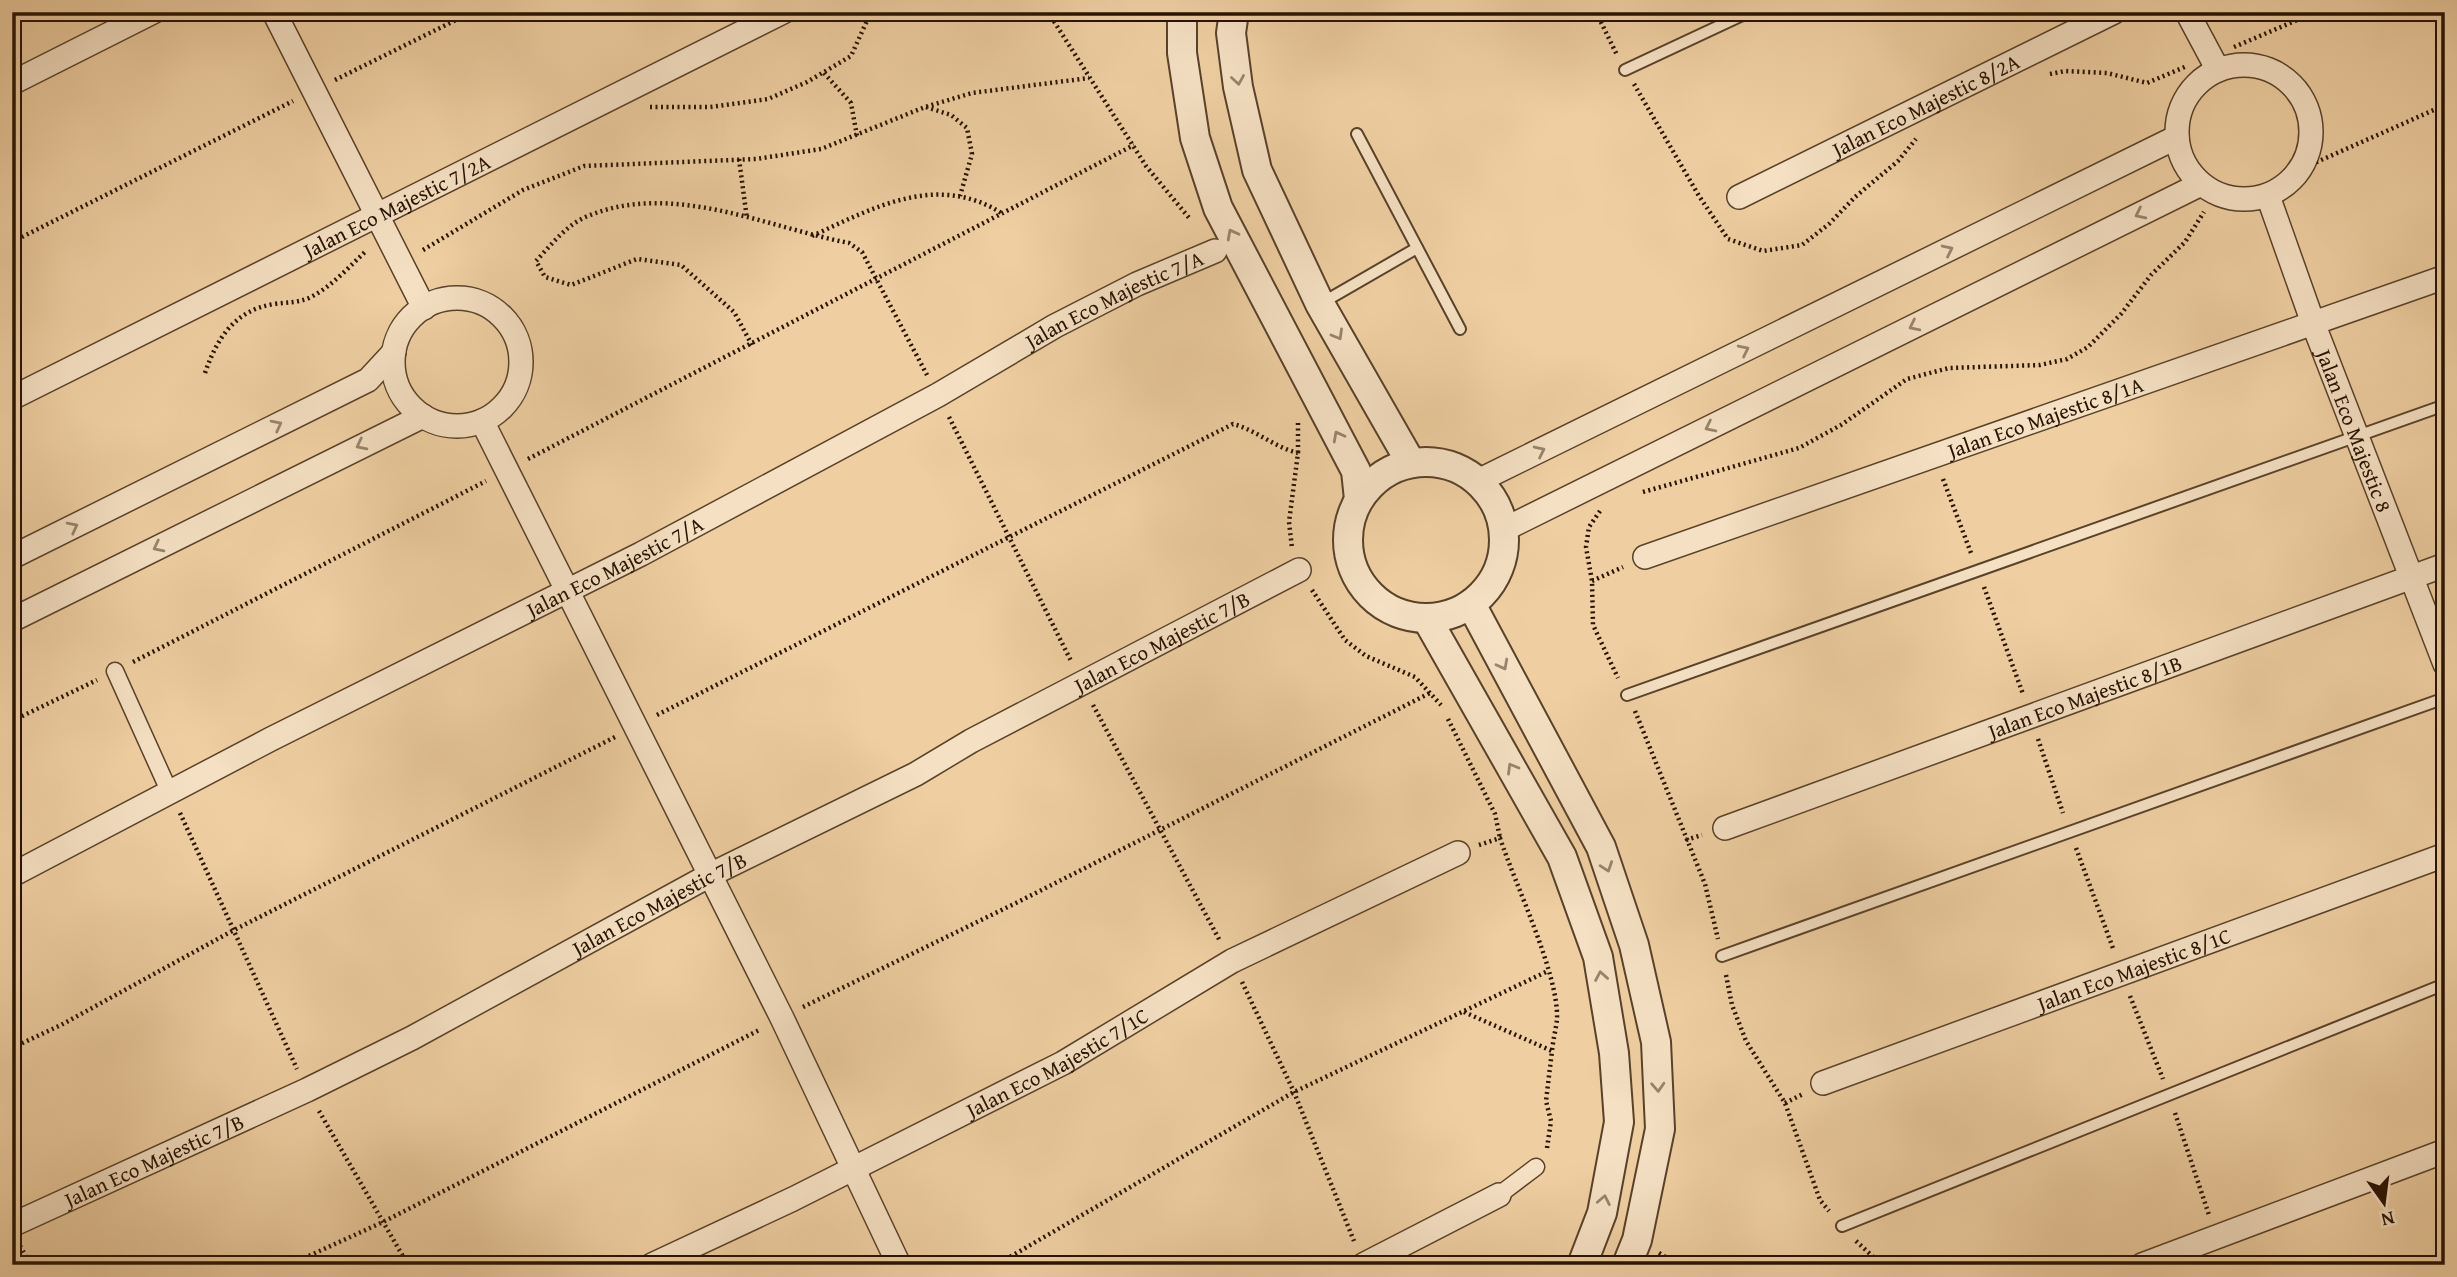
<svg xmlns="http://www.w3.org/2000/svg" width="2457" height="1277" font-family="'Gentium Book Plus',serif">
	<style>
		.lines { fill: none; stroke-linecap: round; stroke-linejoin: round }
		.service-casing { stroke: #59422a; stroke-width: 14 }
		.pedestrian-casing { stroke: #59422a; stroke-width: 19 }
		.minor-casing { stroke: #59422a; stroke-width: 26 }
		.tertiary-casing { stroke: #59422a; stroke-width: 32 }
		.path { stroke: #271302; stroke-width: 4.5; stroke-dasharray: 2 3.5; stroke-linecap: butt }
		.service { stroke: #f5e0c3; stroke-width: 10 }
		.pedestrian { stroke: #f5e0c3; stroke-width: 16 }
		.minor { stroke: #f5e0c3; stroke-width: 23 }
		.tertiary { stroke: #f5e0c3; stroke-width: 28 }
		.oneway { stroke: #98846c }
		.labels { text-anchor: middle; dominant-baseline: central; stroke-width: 7; stroke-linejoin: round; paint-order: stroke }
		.street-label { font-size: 21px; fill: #271302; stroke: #f5e0c3 }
	</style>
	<rect width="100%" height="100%" fill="#efcfa2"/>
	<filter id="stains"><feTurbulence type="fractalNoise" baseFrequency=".00286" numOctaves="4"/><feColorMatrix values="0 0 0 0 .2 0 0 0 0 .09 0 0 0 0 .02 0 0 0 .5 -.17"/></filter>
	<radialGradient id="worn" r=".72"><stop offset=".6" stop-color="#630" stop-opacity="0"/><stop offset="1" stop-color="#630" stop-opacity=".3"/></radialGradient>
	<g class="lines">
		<!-- service casing -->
		<g class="service-casing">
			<g id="service">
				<path d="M1625 70 1749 12"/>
				<path d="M1357 134 1460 329"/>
				<path d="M1320 304 1417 248"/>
				<path d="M1627 695 2445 405"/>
				<path d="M1722 956 2445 698"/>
				<path d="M1842 1226 2445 984"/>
			</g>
		</g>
		<!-- pedestrian casing -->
		<g class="pedestrian-casing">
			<g id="pedestrian">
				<path d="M115 671 170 793"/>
				<path d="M1499 1195 1536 1167"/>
			</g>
		</g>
		<!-- minor casing -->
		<g class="minor-casing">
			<g id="minor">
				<path d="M274 12 424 308"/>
				<path d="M2187 12 2218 70"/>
				<circle cx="2244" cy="132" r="67"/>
				<path d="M12 83 153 12"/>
				<path id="s1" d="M2268 196 2313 323 2445 664"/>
				<path id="s2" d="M1739 197 2114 12"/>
				<circle cx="457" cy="362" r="64"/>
				<path id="s3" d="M12 398 783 12"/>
				<path d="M482 421 782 1018 899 1265"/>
				<path d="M1478 481 2177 137"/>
				<path d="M1505 529 2201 184"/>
				<path d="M12 557 368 380 394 352"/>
				<path id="s4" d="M1645 557 2445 277"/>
				<path d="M12 620 423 416"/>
				<path id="s5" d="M1725 828 2445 565"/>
				<path id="s6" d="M12 875 271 739 641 554 938 395 1055 326 1137 284 1215 251"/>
				<path id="s7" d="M1823 1083 2445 855"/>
				<path id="s8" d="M12 1225 307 1090 412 1038 710 875 916 774 971 741 1299 570"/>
				<path id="s9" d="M652 1265 793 1199 1063 1063 1232 961 1458 853"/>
				<path d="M1363 1265 1499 1195"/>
				<path d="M2142 1265 2445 1151"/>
			</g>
		</g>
		<!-- tertiary casing -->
		<g class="tertiary-casing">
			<g id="tertiary">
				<path d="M1182 12V53L1195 138 1218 208 1356 471 1359 499"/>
				<path d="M1234 12 1231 33 1238 87 1257 170 1320 304 1411 463"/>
				<circle cx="1426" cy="540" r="78"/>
				<path d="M1471 604 1601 847 1634 945 1656 1042 1660 1129 1637 1240 1627 1265"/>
				<path d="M1427 619 1562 857 1598 957 1614 1053 1619 1122 1602 1213 1582 1265"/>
			</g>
		</g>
		<!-- path -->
		<g class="path">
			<path d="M1048 12 1146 166 1190 219"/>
			<path d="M1596 12 1617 55"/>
			<path d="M2234 47 2316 12"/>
			<path d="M824 73 851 103 857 136"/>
			<path d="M2050 74 2065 71 2107 73 2147 83 2187 66"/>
			<path d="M335 80 472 12"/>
			<path d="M1634 84 1699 196 1728 239 1763 251 1802 245 1829 224 1855 197 1898 161 1916 139"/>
			<path d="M650 107H710L768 99 807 82 851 56 871 12"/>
			<path d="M926 107 951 115 967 128 972 154 960 196"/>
			<path d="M739 159 747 219"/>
			<path d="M2301 169 2445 105"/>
			<path d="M812 236C875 207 938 172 1003 214"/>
			<path d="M12 242 293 101"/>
			<path d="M423 250 523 190 584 166 756 159 821 149 925 107 972 93 1089 78"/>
			<path d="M752 345 734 312 681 265 637 259 571 285 545 277 536 261C551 245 567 224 588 216 672 181 766 227 849 243L862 252 927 375"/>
			<path d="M205 373C217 338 235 310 274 304 287 302 299 303 311 297 332 286 349 267 366 251"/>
			<path d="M949 417 1072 663"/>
			<path d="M1298 423V453"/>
			<path d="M528 459 1134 145"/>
			<path d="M1943 479 1971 553"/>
			<path d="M1643 492 1799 448 1841 425 1907 379 1949 368 2040 365 2067 359 2088 347 2121 314 2151 275 2185 242 2204 212"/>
			<path d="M1600 511 1589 527 1586 547 1592 581 1593 625 1618 678"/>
			<path d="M1592 581 1623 567"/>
			<path d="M1984 587 2023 694"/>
			<path d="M1312 590 1345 640 1366 656 1415 677 1441 705"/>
			<path d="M133 662 486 481"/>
			<path d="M1093 705 1220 941"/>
			<path d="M1635 711 1705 884 1718 939"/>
			<path d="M657 715 1233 424C1256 430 1274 447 1298 453L1289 522 1292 548"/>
			<path d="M1448 719 1495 814 1500 838"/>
			<path d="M12 721 97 680"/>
			<path d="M2038 739 2063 813"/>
			<path d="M180 813 297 1069"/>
			<path d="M1686 840 1702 835"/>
			<path d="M1479 845 1500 838C1515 884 1559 975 1557 1019 1556 1029 1553 1040 1552 1051"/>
			<path d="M2076 848 2114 951"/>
			<path d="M1726 975 1732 1005 1746 1041 1785 1103 1820 1200 1829 1211"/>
			<path d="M1242 982 1294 1092 1354 1241"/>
			<path d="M2130 996 2163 1079"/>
			<path d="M803 1007 1016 903 1430 693"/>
			<path d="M1464 1012 1552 1051 1546 1101 1551 1121 1547 1148"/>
			<path d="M12 1048 61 1025 234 930 615 737"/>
			<path d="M1785 1103 1803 1094"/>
			<path d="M319 1111 408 1265"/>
			<path d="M2175 1113 2209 1215"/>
			<path d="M1856 1241 1882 1265"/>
			<path d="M20 1246 31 1265"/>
			<path d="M1659 1253 1678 1265"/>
			<path d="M289 1265 383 1222 761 1029"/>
			<path d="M996 1265 1294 1092 1548 971"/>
		</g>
		<!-- service -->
		<use href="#service" class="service"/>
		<!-- pedestrian -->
		<use href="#pedestrian" class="pedestrian"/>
		<!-- minor -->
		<use href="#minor" class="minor"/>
		<!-- tertiary -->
		<use href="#tertiary" class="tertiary"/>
	</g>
	<!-- one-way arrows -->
	<defs><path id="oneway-chevron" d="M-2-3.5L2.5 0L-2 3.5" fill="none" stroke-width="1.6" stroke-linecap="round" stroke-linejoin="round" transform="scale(1.75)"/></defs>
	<g class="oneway">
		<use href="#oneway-chevron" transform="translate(1238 80) rotate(81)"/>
		<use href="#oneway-chevron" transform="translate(2140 214) rotate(154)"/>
		<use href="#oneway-chevron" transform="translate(1232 234) rotate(-118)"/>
		<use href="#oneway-chevron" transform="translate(1948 250) rotate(-26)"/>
		<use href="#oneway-chevron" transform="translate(1914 326) rotate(154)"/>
		<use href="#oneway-chevron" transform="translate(1338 335) rotate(60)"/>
		<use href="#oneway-chevron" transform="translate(1744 350) rotate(-26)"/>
		<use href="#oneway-chevron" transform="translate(277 425) rotate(-27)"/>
		<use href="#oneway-chevron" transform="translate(1710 427) rotate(154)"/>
		<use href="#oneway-chevron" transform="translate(1338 436) rotate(-118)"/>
		<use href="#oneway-chevron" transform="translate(361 445) rotate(153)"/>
		<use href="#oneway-chevron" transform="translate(1540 451) rotate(-26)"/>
		<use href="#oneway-chevron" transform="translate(73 527) rotate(-27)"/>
		<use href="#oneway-chevron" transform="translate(158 547) rotate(153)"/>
		<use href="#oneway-chevron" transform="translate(1503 665) rotate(62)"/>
		<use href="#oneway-chevron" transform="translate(1512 768) rotate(-120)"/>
		<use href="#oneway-chevron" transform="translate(1607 867) rotate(71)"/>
		<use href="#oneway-chevron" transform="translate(1601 976) rotate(-100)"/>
		<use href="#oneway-chevron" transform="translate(1658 1087) rotate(87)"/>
		<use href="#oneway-chevron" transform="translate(1604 1200) rotate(-79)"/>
	</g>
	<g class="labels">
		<!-- street labels -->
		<g class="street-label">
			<text stroke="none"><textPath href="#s2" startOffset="208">Jalan Eco Majestic 8/2A</textPath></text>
			<text stroke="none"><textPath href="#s3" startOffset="430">Jalan Eco Majestic 7/2A</textPath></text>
			<text stroke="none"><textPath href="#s6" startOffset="1244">Jalan Eco Majestic 7/A</textPath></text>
			<text stroke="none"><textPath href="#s4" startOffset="424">Jalan Eco Majestic 8/1A</textPath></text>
			<text stroke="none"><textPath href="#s1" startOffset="250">Jalan Eco Majestic 8</textPath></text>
			<text stroke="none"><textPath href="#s6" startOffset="677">Jalan Eco Majestic 7/A</textPath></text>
			<text stroke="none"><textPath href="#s8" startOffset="1290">Jalan Eco Majestic 7/B</textPath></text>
			<text stroke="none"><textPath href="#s5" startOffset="383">Jalan Eco Majestic 8/1B</textPath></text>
			<text stroke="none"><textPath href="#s8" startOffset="723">Jalan Eco Majestic 7/B</textPath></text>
			<text stroke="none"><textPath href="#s7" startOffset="331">Jalan Eco Majestic 8/1C</textPath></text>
			<text stroke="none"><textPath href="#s9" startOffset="453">Jalan Eco Majestic 7/1C</textPath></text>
			<text stroke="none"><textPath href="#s8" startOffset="156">Jalan Eco Majestic 7/B</textPath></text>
		</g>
	</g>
	<!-- margin -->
	<rect width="2457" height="1277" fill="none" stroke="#efcfa2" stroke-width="42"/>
	<rect x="14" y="14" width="2429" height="1249" fill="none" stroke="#271302" stroke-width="3.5"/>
	<rect x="21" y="21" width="2415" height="1235" fill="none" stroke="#271302" stroke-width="2"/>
	<!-- north arrow -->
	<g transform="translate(2384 1203) rotate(166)" stroke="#f5e0c3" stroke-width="5" paint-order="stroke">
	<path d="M0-5L12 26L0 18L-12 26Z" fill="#271302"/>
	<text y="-10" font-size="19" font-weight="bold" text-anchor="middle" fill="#271302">N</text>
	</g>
	<rect width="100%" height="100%" filter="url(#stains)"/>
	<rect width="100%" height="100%" fill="url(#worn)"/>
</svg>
